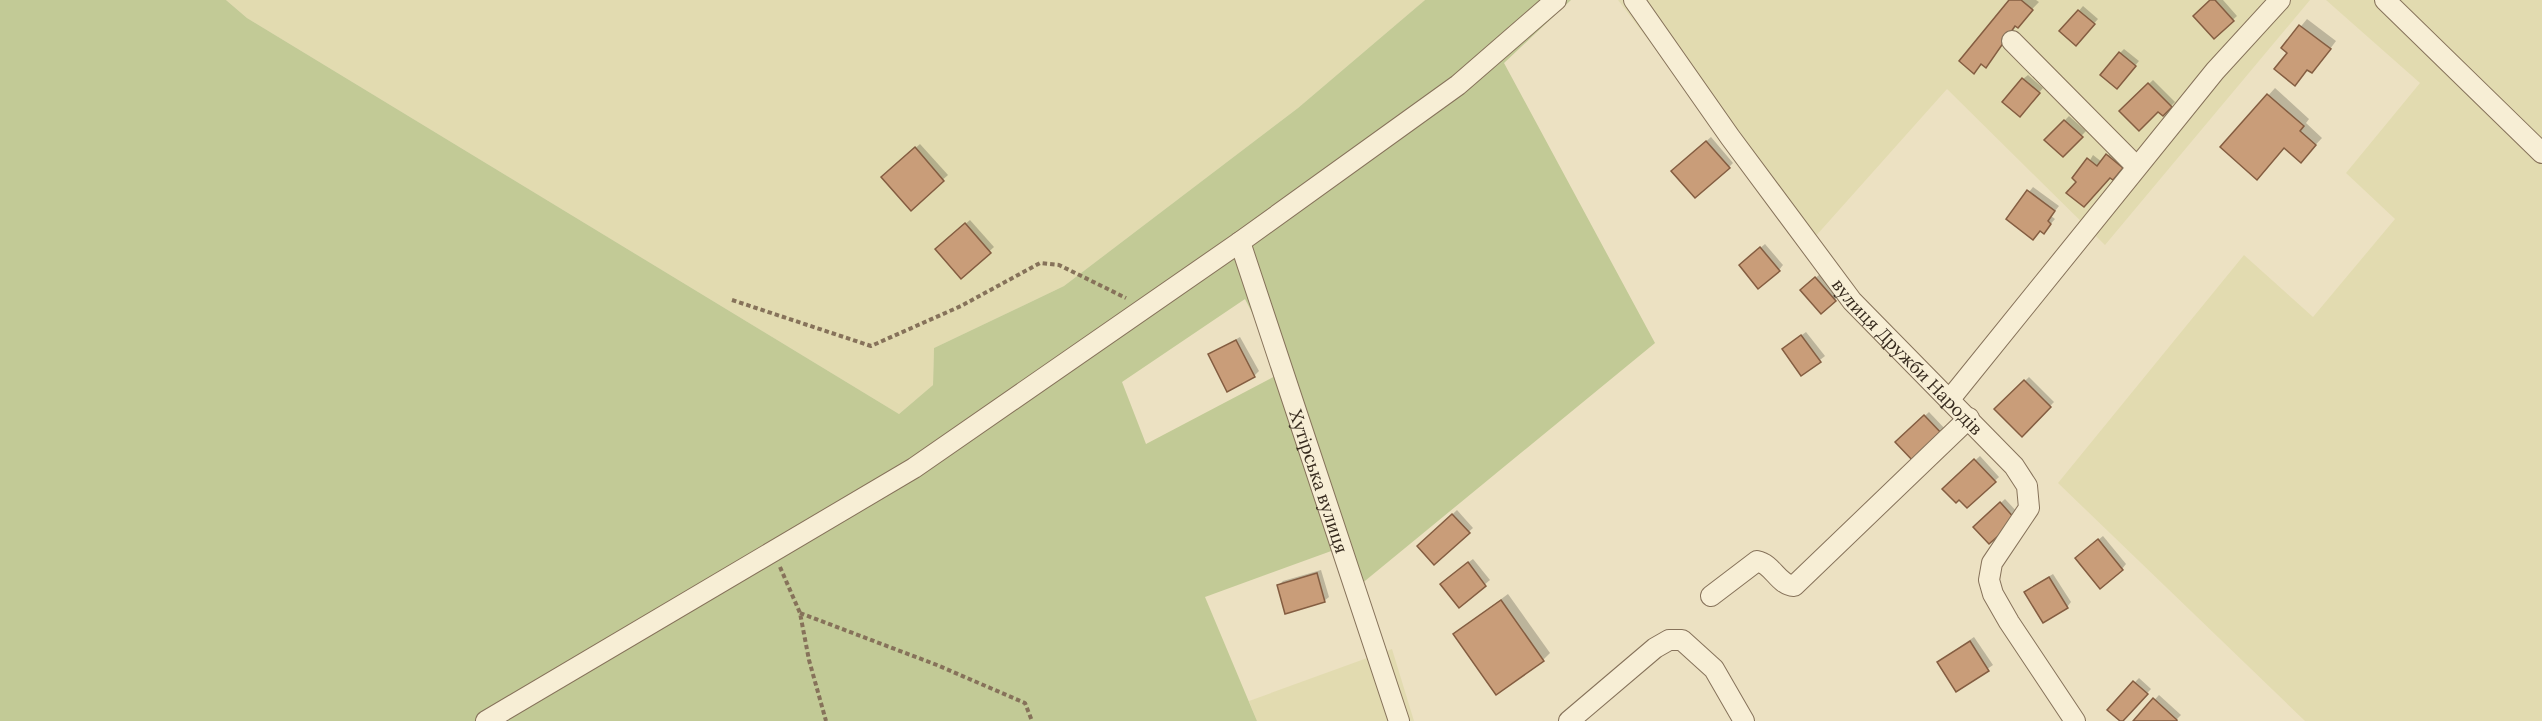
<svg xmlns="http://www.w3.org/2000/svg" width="2542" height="721" font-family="Lora,serif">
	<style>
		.farmland { fill: #e2dbb0 }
		.green { fill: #c2ca96; fill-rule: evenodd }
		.shadow { fill: #0003 }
		.building { fill: #c99d79; stroke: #845d41; stroke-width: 1.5 }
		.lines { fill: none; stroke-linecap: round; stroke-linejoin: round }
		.minor-casing { stroke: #86725a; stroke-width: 22 }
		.path { stroke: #86725a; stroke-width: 4; stroke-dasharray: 4.5 3; stroke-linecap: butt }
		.minor { stroke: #f7eed5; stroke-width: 20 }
		.labels { text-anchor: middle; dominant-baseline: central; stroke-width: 5; stroke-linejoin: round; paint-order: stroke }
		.street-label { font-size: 18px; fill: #362a1e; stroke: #f4ebd1 }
	</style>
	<rect width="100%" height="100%" fill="#ece1c2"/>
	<!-- farmland -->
	<g class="farmland">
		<path d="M226 0H1425L1298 108 1064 286 934 348 933 385 899 414 247 18Z"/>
		<path d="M1618 0H2310L2105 245 1947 89 1806 247Z"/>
		<path d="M2326 0H2542V721H2305L2058 483 2244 255 2313 317 2395 219 2346 173 2420 83Z"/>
		<path d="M1392 649 1414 721H1257L1249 701Z"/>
	</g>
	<!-- green -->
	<path class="green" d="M0 0H226L247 18 899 414 933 385 934 348 1064 286 1298 108 1425 0H1571L1504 63 1655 343 1349 594 1334 550 1205 597 1257 721H0ZM1245 299 1270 347 1279 374 1146 444 1122 382Z"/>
	<!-- shadow -->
	<g class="shadow">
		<path d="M2011 0H2036L2039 2 2017 25 1986 66Z"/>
		<path d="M2212 0H2223L2237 16 2214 37Z"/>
		<path d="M2083 6 2098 19 2080 39 2062 31Z"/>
		<path d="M2307 19 2336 41 2318 65 2308 69 2295 84 2289 52 2283 48Z"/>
		<path d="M2124 49 2139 61 2121 82 2120 53Z"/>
		<path d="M2028 75 2043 88 2024 110 2023 79Z"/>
		<path d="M2153 80 2175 102 2163 114 2158 110 2121 111Z"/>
		<path d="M2275 88 2309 119 2306 123 2322 138 2307 154 2285 147H2222Z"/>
		<path d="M2069 116 2086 131 2063 155 2046 140Z"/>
		<path d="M1711 137 1733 163 1729 167 1678 166Z"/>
		<path d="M920 144 948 175 911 208 887 173Z"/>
		<path d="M2112 151 2126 163 2117 174 2078 181 2093 155 2102 162Z"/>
		<path d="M2033 187 2059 206 2051 216 2055 219 2048 227 2041 229 2008 219Z"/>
		<path d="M970 220 994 247 961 277 941 245Z"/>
		<path d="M1765 244 1783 265 1779 270 1745 261Z"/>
		<path d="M1820 274 1839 296 1821 312 1802 290Z"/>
		<path d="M1806 332 1825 356 1802 374 1788 345Z"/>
		<path d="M1240 337 1259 371 1254 376 1209 355Z"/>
		<path d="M2029 377 2054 402 2022 435 1996 409Z"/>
		<path d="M1929 412 1946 430 1914 460 1897 442Z"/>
		<path d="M1980 456 1999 477 1967 506 1944 489Z"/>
		<path d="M2005 499 2019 514 1975 527Z"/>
		<path d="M1457 510 1473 528 1434 563 1419 546Z"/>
		<path d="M2103 536 2126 564 2122 569 2081 554Z"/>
		<path d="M1473 559 1490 580 1459 606 1446 579Z"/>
		<path d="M1321 570 1329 597 1324 601 1278 586 1283 581Z"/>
		<path d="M2053 574 2071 602 2067 607 2030 588Z"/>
		<path d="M1508 594 1550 653 1543 660 1454 634Z"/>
		<path d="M1974 637 1993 665 1957 690 1938 662Z"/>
		<path d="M2139 678 2151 689 2121 721 2109 709Z"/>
		<path d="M2159 695 2181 715 2175 721H2135Z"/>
	</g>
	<!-- building -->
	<g class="building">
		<path d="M2009 0H2021L2033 10 2018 28 2015 26 1986 68 1981 64 1974 74 1959 61Z"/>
		<path d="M2210 0H2215L2234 21 2214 39 2193 16Z"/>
		<path d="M2078 10 2095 24 2076 46 2059 31Z"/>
		<path d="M2299 25 2331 49 2312 73 2307 70 2295 86 2274 69 2287 53 2281 48Z"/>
		<path d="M2119 52 2136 66 2117 89 2100 75Z"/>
		<path d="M2022 78 2040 93 2020 117 2002 102Z"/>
		<path d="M2148 83 2172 107 2163 116 2158 112 2139 131 2119 111Z"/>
		<path d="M2267 94 2304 126 2300 131 2316 145 2301 163 2284 148 2257 180 2220 147Z"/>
		<path d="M2064 120 2083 137 2063 157 2044 140Z"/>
		<path d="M1706 141 1730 168 1695 198 1671 171Z"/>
		<path d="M915 147 944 181 911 211 881 177Z"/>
		<path d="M2106 154 2123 168 2113 180 2110 178 2084 207 2066 193 2076 182 2072 178 2087 158 2097 166Z"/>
		<path d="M2027 190 2055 211 2048 221 2051 224 2044 234 2040 231 2033 240 2006 219Z"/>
		<path d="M965 223 991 253 961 279 935 249Z"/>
		<path d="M1760 247 1780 271 1758 289 1739 265Z"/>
		<path d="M1815 277 1836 301 1821 314 1800 290Z"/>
		<path d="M1801 335 1821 362 1801 376 1782 349Z"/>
		<path d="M1236 340 1255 377 1227 392 1208 354Z"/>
		<path d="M2024 380 2051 407 2022 437 1994 409Z"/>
		<path d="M1924 415 1943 435 1914 462 1895 442Z"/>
		<path d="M1974 459 1996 482 1967 508 1959 500 1956 503 1942 489Z"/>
		<path d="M2000 502 2016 520 1989 544 1973 527Z"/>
		<path d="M1452 514 1470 533 1434 565 1417 546Z"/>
		<path d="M2098 539 2123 570 2100 589 2075 558Z"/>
		<path d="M1468 562 1486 586 1459 608 1440 584Z"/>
		<path d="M1317 573 1325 602 1285 614 1277 585Z"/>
		<path d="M2049 577 2068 608 2043 623 2024 592Z"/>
		<path d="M1501 600 1544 661 1496 695 1453 634Z"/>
		<path d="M1970 641 1989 671 1956 692 1937 662Z"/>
		<path d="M2133 681 2148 694 2123 721H2120L2107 710Z"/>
		<path d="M2153 698 2177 720V721H2133Z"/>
	</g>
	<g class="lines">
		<!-- minor casing -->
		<g class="minor-casing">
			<g id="minor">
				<path id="s1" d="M1634 0 1730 137 1852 301 2014 466 2027 486 2029 508 1992 563 1989 580 1993 594 2009 622 2075 721"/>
				<path d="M2385 0 2542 153"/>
				<path d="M2012 41 2136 166"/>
				<path id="s2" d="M1240 242 1399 721"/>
				<path d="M1950 399 2215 71 2280 0"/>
				<path d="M1711 596 1757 561C1773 564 1778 585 1794 586L1969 418"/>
				<path d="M486 721 914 468 1240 242 1458 85 1556 0"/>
				<path d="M1569 721 1655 648 1669 640H1682L1714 669 1744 721"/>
			</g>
		</g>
		<!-- path -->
		<g class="path">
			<path d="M732 300 871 346 961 306 1040 263 1059 265 1126 298"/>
			<path d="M780 567 800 613 809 660 826 721"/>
			<path d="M800 613 937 665 1025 703 1032 721"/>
		</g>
		<!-- minor -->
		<use href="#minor" class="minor"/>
	</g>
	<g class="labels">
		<!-- street labels -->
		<g class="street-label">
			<text stroke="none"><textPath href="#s1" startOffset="450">вулиця Дружби Народів</textPath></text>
			<text stroke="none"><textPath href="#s2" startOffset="252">Хутірська вулиця</textPath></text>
		</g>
	</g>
</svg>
